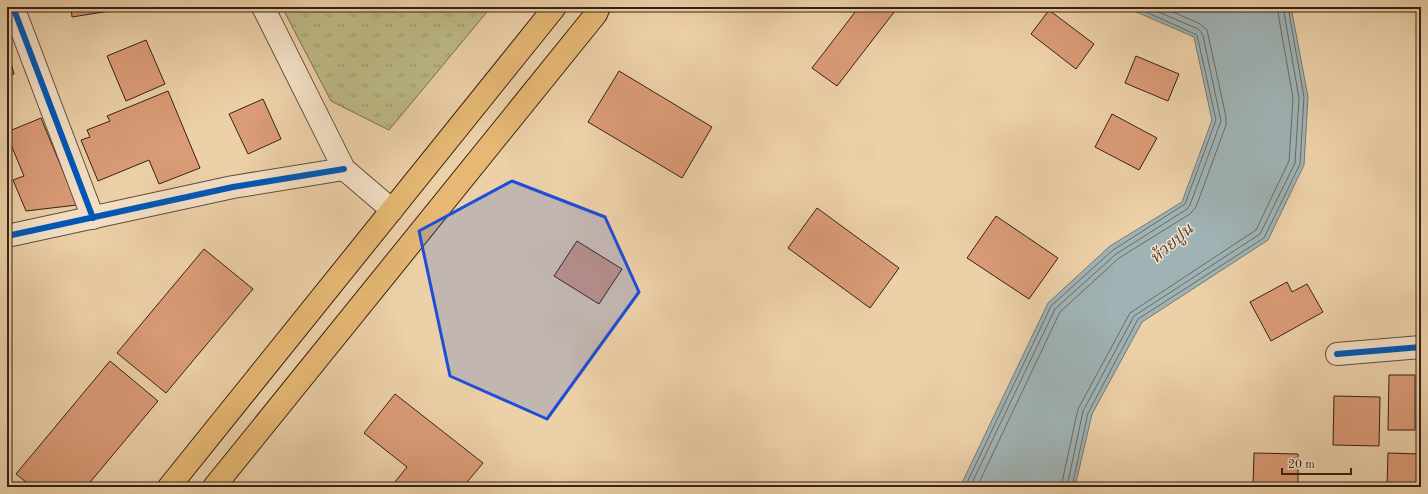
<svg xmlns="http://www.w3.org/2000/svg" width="1428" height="494" font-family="'Old Standard TT','Noto Serif Thai',serif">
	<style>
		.grass { fill: url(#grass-tufts); stroke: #7a6e4e }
		.water { fill: #9fb3b5; stroke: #757975 }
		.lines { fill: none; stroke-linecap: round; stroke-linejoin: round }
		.shore { stroke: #6b6a66; stroke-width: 1 }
		.building { fill: #da9b77; stroke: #372116 }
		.minor-casing { stroke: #644d3a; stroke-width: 24 }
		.major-casing { stroke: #372116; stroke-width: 24 }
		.minor { stroke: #f3e0c6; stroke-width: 22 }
		.major { stroke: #e6b874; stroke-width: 22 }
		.cycleway-casing { stroke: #f3e0c6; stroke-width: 8 }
		.cycleway { stroke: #0057b8; stroke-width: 6 }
		.marked { fill: #1d4ed8; fill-opacity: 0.2; stroke: #1d4ed8; stroke-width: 3; stroke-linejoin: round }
		.labels { text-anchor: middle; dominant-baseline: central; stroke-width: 3; stroke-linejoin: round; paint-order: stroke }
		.water-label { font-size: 17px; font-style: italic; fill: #51463e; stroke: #f3e0c6 }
	</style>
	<defs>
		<pattern id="grass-tufts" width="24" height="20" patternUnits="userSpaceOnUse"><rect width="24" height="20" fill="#bcba85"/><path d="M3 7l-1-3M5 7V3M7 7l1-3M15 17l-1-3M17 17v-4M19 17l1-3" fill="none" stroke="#9a976c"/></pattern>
	</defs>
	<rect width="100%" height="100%" fill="#ecd0a8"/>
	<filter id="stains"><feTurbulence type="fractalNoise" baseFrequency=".005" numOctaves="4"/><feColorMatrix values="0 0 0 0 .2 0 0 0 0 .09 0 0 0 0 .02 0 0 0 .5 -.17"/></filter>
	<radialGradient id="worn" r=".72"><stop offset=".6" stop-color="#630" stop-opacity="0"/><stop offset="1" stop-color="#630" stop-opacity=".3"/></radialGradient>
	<!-- grass -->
	<path class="grass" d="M282 7H491L389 130 331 101Z"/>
	<!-- water -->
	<path class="water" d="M1125 7H1291L1308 97 1304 165 1268 240 1142 322 1092 414 1075 487H960L1048 303 1110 246 1182 202 1212 120 1194 37Z"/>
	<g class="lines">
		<!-- shore -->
		<g class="shore">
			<path d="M965 487 1051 306 1113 250 1185 204 1216 120 1197 35 1135 7"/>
			<path d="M970 487 1055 309 1116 254 1187 209 1190 205 1221 121 1203 36 1201 32 1198 29 1147 7"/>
			<path d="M977 487 1060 312 1119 258 1190 214 1196 207 1226 125V117L1207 30 1200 24 1162 7"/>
			<path d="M1061 487 1078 409 1130 313 1256 230 1289 161 1293 98 1277 7"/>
			<path d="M1067 487 1083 411 1134 316 1260 234 1295 163 1299 98 1283 7"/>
			<path d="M1072 487 1088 413 1138 319 1264 238 1300 164 1304 97 1288 7"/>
		</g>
	</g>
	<!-- building -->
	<g class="building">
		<path d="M71 7H115L116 10 72 17Z"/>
		<path d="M859 7H898L837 86 812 68Z"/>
		<path d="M1049 10 1094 44 1076 69 1031 34Z"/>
		<path d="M146 40 165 84 126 101 107 56Z"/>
		<path d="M7 48 14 74 7 76Z"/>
		<path d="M1136 56 1179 74 1168 101 1125 83Z"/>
		<path d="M619 71 712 127 682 178 588 122Z"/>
		<path d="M168 91 200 168 159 184 149 160 98 181 81 140 90 137 87 130 110 121 107 116Z"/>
		<path d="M263 99 281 139 248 154 229 114Z"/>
		<path d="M1112 114 1157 138 1139 170 1095 147Z"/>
		<path d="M41 118 77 205 26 211 13 180 24 176 7 135V132Z"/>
		<path d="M817 208 899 268 870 308 788 248Z"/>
		<path d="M996 216 1058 258 1029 299 967 258Z"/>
		<path d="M577 241 622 269 599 304 554 276Z"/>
		<path d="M204 249 253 289 166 393 117 353Z"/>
		<path d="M1287 282 1292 292 1307 284 1323 312 1271 341 1250 302Z"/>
		<path d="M110 361 158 401 86 487H32L16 474Z"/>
		<path d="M1389 375H1415V430H1388Z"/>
		<path d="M395 394 483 463 463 487H391L407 467 364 433Z"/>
		<path d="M1334 396 1380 397 1379 446 1333 445Z"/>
		<path d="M1254 453 1298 454V487H1253Z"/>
		<path d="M1388 453 1421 454V487H1387Z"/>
		<path d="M1344 485 1366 486V487H1344Z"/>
	</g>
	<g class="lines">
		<!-- minor casing -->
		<g class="minor-casing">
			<g id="minor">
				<path d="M13 7 93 218"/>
				<path d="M263 7 344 169 392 210"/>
				<path d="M7 236 233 187 344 169"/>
				<path d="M1337 354 1421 347"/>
			</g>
		</g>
		<!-- major casing -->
		<g class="major-casing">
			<g id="major">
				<path d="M169 487 555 7"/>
				<path d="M214 487 596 14 599 7"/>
			</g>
		</g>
		<!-- minor -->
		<use href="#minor" class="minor"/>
		<!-- major -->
		<use href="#major" class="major"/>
		<!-- cycleway casing -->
		<g class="cycleway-casing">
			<g id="cycleway">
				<path d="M13 7 93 218"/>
				<path d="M7 236 233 187 344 169"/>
				<path d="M1337 354 1421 347"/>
			</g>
		</g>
		<!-- cycleway -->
		<use href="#cycleway" class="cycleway"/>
	</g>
	<!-- marked area -->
	<path class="marked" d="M512 181 605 217 639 292 547 419 450 376 419 231Z"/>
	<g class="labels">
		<!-- water labels -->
		<g class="water-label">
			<text transform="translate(1172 244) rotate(-41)">ห้วยปูน</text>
		</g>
	</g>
	<!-- margin -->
	<rect width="1428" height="494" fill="none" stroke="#ecd0a8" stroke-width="24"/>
	<rect x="8" y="8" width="1412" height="478" fill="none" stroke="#372116" stroke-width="2"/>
	<rect x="12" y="12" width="1404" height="470" fill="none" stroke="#372116"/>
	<!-- scale -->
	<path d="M1282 468v6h69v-6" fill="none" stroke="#372116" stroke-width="2"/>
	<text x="1288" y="468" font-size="12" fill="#372116" stroke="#f3e0c6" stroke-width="3" paint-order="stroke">20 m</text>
	<rect width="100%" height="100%" filter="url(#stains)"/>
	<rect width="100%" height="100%" fill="url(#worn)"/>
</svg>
